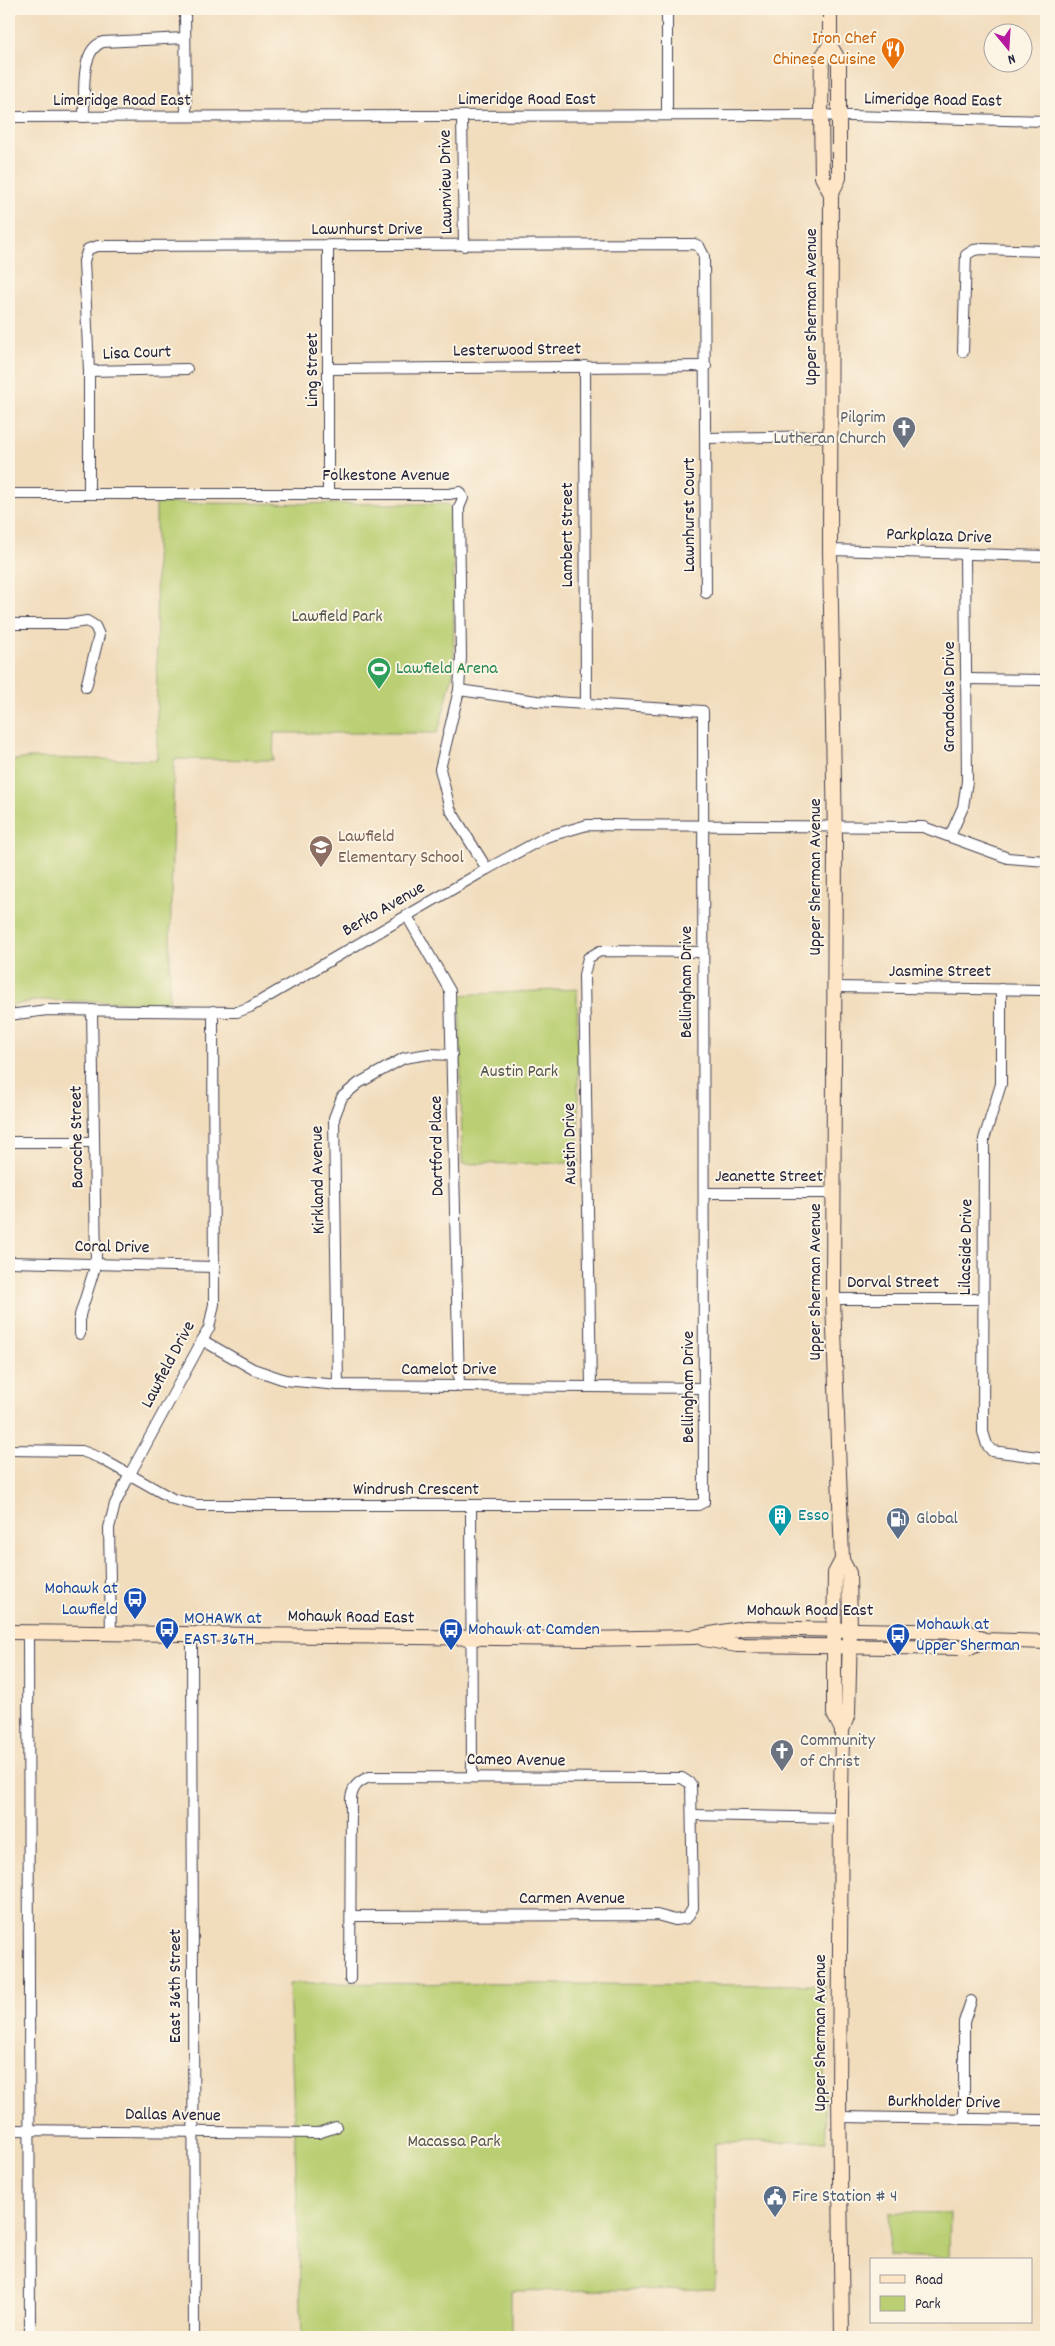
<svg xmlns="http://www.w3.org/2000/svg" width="1055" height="2346" font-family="Dekko,sans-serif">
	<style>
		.green { fill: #bacf73; stroke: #6e7857 }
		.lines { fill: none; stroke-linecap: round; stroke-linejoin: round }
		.minor-casing { stroke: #413e4e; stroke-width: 12 }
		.secondary-casing { stroke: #413e4e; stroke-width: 16 }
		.minor { stroke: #fff; stroke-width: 10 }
		.secondary { stroke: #fee5c5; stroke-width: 14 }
		.labels { text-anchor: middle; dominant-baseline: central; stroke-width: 4; stroke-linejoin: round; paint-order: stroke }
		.food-label { font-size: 18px; fill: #c56008; stroke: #fcf5e5; text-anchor: end }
		.street-label { font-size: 18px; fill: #22223b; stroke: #fcf5e5 }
		.worship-label { font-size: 18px; fill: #5b616d; stroke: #fcf5e5; text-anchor: end }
		.park-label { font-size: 18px; fill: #50564c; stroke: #fcf5e5 }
		.leisure-label { font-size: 18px; fill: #27864d; stroke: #fcf5e5; text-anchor: start }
		.education-label { font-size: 18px; fill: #785e54; stroke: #fcf5e5; text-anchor: start }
		.culture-label { font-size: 18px; fill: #0d838f; stroke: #fcf5e5; text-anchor: start }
		.service-label { font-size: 18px; fill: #4e5e75; stroke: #fcf5e5; text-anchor: start }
		.transit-label { font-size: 18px; fill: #164399; stroke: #fcf5e5; text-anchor: start }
	</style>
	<rect width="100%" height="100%" fill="#fcf5e5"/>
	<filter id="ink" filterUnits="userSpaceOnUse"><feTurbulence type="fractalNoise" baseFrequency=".02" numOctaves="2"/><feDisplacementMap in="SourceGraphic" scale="10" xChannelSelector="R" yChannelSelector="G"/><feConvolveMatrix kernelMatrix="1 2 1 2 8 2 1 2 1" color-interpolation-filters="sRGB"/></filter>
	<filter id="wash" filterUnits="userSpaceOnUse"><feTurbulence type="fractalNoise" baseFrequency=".0096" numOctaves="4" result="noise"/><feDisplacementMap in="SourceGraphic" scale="20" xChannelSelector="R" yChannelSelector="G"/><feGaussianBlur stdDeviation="1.12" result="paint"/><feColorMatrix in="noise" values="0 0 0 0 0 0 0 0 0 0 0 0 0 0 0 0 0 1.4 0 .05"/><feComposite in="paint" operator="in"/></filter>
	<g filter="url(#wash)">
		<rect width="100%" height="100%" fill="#f1dcbc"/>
		<!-- green -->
		<g class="green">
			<path d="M156 503 448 504 453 514 454 669 440 725 437 733H274L273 760 174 759 169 1003 39 1000 9 1006V761L29 758 157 760Z"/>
			<path d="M577 989 579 1163 462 1164 460 1015 457 995Z"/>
			<path d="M289 1983 824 1985 826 2141 715 2143V2289L511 2291V2337H302Z"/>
			<path d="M890 2212 950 2213 949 2258 889 2256Z"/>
		</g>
	</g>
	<g filter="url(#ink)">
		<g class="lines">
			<!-- minor casing -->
			<g class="minor-casing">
				<g id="minor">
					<path d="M185 9 186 116"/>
					<path d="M667 115V9"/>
					<path d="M9 117 812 115 1046 121"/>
					<path d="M84 117C85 95 79 50 103 42L185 38"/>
					<path d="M462 117 464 246"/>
					<path d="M963 352 966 255 974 250 982 249 1046 251"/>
					<path d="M585 366 586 704"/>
					<path d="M329 369 706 366"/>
					<path d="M89 371 187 369"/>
					<path d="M706 438 831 436"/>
					<path d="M328 493V246"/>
					<path d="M9 494H449L460 492 463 498 459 508 461 657 459 690 440 769 450 809 487 869"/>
					<path d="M89 494V371L84 261 88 249 98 246 694 244 699 246 704 256 706 593"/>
					<path d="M830 550 1046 556"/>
					<path d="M9 624H67L87 621 95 626 99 635 86 687"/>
					<path d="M967 679 1046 680"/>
					<path d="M950 836 963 807 967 781 965 554"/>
					<path d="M407 916 450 991 459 1387"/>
					<path d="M834 987 1046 990"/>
					<path d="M1001 989V1084L984 1139 983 1432 987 1445 992 1451 1046 1458"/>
					<path d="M9 1015 47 1010 237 1012 250 1007 487 869 546 837 587 825 923 827 1008 858 1046 861"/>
					<path d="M9 1142H94"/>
					<path d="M704 1193H834"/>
					<path d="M9 1262 215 1267"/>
					<path d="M833 1299H982"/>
					<path d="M80 1334V1315L96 1264 92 1010"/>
					<path d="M202 1340 253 1369 285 1380 338 1385 705 1388"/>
					<path d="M338 1385 334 1118 342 1097 359 1083 404 1058 429 1054 452 1055"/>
					<path d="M591 1386 584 975 588 958 600 951 703 952"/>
					<path d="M9 1450 82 1451 100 1458 173 1499 197 1505H698L704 1502 703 711 537 701 459 690"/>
					<path d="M471 1506 472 1777"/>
					<path d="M28 1633 30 2337"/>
					<path d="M111 1634 109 1528 115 1504 130 1474 209 1328 214 1304 213 1011"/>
					<path d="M192 1635 194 2337"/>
					<path d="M692 1815 841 1818"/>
					<path d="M350 1979 351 1798C353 1786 358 1782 369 1777L682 1778 691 1784 693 1908 687 1918 675 1920 657 1915 351 1916"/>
					<path d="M840 2117 1046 2120"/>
					<path d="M964 2119V2022L971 2001"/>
					<path d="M9 2130 318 2133 336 2127"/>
				</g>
			</g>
			<!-- secondary casing -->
			<g class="secondary-casing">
				<g id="secondary">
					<path d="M830 9V45L839 61V178L831 194 830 550 835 839 833 1299 842 1560 849 1573 850 1630 848 1714 842 1730 841 1801 839 2097 842 2337"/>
					<path d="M830 45 822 57 821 115 822 177 831 194"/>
					<path d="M9 1632 584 1639 694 1637 745 1628 968 1632 984 1640 1046 1642"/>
					<path d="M704 1639 737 1645 968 1648 984 1640"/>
					<path d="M842 1730 834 1714V1646L835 1573 842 1560"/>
				</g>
			</g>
			<!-- minor -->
			<use href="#minor" class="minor"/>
			<!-- secondary -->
			<use href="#secondary" class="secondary"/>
		</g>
	</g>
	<!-- icons -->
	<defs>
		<g id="restaurant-pin" transform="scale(1.25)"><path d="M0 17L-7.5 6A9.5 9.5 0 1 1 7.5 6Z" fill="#e8710a" stroke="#fcf5e5"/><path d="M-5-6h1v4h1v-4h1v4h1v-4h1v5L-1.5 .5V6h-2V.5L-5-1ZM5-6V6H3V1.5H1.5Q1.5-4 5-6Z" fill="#fff"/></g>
		<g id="church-pin" transform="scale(1.25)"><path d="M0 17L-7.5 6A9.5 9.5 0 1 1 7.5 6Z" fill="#6b7280" stroke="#fcf5e5"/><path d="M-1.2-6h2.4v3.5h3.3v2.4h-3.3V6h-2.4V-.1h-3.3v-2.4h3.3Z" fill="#fff"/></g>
		<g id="stadium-pin" transform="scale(1.25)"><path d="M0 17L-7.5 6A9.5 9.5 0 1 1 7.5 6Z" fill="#2e9e5b" stroke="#fcf5e5"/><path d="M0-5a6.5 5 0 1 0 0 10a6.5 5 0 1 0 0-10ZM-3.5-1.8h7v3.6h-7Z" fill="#fff"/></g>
		<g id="school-pin" transform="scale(1.25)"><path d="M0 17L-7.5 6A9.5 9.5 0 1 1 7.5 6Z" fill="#8d6e63" stroke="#fcf5e5"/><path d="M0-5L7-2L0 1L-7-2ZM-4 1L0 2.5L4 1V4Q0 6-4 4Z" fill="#fff"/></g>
		<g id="building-pin" transform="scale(1.25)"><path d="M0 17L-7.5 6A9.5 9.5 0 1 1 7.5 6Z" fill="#0f9aa8" stroke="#fcf5e5"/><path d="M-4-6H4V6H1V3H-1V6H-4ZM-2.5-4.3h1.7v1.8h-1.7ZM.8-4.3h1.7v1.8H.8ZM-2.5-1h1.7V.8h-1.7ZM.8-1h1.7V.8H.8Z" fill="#fff"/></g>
		<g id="fuel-pin" transform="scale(1.25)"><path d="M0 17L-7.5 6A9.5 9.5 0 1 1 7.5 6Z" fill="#5c6f8a" stroke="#fcf5e5"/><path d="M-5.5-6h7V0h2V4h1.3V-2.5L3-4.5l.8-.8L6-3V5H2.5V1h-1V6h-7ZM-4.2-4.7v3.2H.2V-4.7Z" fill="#fff"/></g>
		<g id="bus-pin" transform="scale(1.25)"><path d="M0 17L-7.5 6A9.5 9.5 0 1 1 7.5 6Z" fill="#1a4fb4" stroke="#fcf5e5"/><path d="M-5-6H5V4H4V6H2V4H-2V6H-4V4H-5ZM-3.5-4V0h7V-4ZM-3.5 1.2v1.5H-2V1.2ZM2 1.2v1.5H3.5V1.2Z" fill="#fff"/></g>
		<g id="civic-pin" transform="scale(1.25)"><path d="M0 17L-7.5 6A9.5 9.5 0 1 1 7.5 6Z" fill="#5c6f8a" stroke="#fcf5e5"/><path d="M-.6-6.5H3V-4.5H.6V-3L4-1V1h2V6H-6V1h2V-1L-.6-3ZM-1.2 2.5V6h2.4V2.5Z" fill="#fff"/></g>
	</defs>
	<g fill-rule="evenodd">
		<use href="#restaurant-pin" x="893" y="49"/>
		<use href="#church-pin" x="904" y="428"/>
		<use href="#stadium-pin" x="379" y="669"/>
		<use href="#school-pin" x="321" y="847"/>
		<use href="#building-pin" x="780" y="1516"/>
		<use href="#fuel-pin" x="898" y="1519"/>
		<use href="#bus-pin" x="135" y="1599"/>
		<use href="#bus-pin" x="167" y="1629"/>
		<use href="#bus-pin" x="451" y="1630"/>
		<use href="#bus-pin" x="898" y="1635"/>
		<use href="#church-pin" x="782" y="1751"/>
		<use href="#civic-pin" x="775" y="2197"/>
	</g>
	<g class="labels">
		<!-- food labels -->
		<g class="food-label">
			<text x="876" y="39">Iron Chef<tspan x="876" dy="21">Chinese Cuisine</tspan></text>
		</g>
		<!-- street labels -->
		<g class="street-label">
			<text x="527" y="100">Limeridge Road East</text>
			<text x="122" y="101">Limeridge Road East</text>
			<text transform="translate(933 101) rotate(1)">Limeridge Road East</text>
			<text transform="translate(447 182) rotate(-91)">Lawnview Drive</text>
			<text x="367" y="230">Lawnhurst Drive</text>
			<text transform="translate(812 307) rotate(-90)">Upper Sherman Avenue</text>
			<text transform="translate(517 351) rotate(-1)">Lesterwood Street</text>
			<text transform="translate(137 354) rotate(-2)">Lisa Court</text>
			<text transform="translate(313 370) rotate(-90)">Ling Street</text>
			<text x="386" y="476">Folkestone Avenue</text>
			<text transform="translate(690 515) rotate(-90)">Lawnhurst Court</text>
			<text transform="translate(568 535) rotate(-90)">Lambert Street</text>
			<text transform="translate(939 537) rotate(2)">Parkplaza Drive</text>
			<text transform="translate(950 697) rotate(-90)">Grandoaks Drive</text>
			<text transform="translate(816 877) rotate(-90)">Upper Sherman Avenue</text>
			<text transform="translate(384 910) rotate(-30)">Berko Avenue</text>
			<text x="940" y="972">Jasmine Street</text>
			<text transform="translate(687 982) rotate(-90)">Bellingham Drive</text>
			<text transform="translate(78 1137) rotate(-91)">Baroche Street</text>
			<text transform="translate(571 1144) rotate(-91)">Austin Drive</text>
			<text transform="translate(438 1146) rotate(-91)">Dartford Place</text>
			<text x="769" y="1177">Jeanette Street</text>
			<text transform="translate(319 1180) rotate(-91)">Kirkland Avenue</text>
			<text transform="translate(967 1247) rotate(-89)">Lilacside Drive</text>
			<text transform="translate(112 1248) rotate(1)">Coral Drive</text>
			<text transform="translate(816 1282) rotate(-90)">Upper Sherman Avenue</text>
			<text x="893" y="1283">Dorval Street</text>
			<text transform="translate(169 1365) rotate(-62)">Lawfield Drive</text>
			<text x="449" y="1370">Camelot Drive</text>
			<text transform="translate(689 1387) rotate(-90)">Bellingham Drive</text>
			<text x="416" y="1490">Windrush Crescent</text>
			<text x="810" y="1611">Mohawk Road East</text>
			<text transform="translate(351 1618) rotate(1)">Mohawk Road East</text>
			<text transform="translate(516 1761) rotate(1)">Cameo Avenue</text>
			<text x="572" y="1899">Carmen Avenue</text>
			<text transform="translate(176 1986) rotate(-90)">East 36th Street</text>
			<text transform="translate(821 2033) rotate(-90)">Upper Sherman Avenue</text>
			<text transform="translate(944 2103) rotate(1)">Burkholder Drive</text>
			<text transform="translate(173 2116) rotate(1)">Dallas Avenue</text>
		</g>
		<!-- worship labels -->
		<g class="worship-label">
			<text x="886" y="418">Pilgrim<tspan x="886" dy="21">Lutheran Church</tspan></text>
			<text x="800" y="1741" text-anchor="start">Community<tspan x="800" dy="21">of Christ</tspan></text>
		</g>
		<!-- park labels -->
		<g class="park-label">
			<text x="337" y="617">Lawfield Park</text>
			<text x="519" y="1072">Austin Park</text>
			<text x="454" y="2142">Macassa Park</text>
		</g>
		<!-- leisure labels -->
		<g class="leisure-label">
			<text x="396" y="669">Lawfield Arena</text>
		</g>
		<!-- education labels -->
		<g class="education-label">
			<text x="338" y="837">Lawfield<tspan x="338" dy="21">Elementary School</tspan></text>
		</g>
		<!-- culture labels -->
		<g class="culture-label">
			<text x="798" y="1516">Esso</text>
		</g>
		<!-- service labels -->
		<g class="service-label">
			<text x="916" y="1519">Global</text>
			<text x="792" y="2197">Fire Station # 4</text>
		</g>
		<!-- transit labels -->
		<g class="transit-label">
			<text x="118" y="1589" text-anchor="end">Mohawk at<tspan x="118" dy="21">Lawfield</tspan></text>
			<text x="184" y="1619">MOHAWK at<tspan x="184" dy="21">EAST 36TH</tspan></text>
			<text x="916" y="1625">Mohawk at<tspan x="916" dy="21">Upper Sherman</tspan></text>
			<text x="468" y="1630">Mohawk at Camden</text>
		</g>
	</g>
	<!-- margin -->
	<rect width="1055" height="2346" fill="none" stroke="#fcf5e5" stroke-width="30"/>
	<!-- legend -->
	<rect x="870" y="2258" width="162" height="65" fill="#fcf5e5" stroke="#a5a1a1"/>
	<rect x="880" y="2275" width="25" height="8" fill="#fee5c5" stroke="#a5a1a1"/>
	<text x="915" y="2284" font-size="15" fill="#22223b">Road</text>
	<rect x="880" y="2296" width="25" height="15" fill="#bacf73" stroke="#a5a1a1"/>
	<text x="915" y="2308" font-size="15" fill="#22223b">Park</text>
	<!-- north arrow -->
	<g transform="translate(1008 48) rotate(162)"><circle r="24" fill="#fcf5e5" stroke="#a5a1a1"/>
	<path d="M0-4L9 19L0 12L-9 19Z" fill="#b5179e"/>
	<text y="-8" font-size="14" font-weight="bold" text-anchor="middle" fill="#22223b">N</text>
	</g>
</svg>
